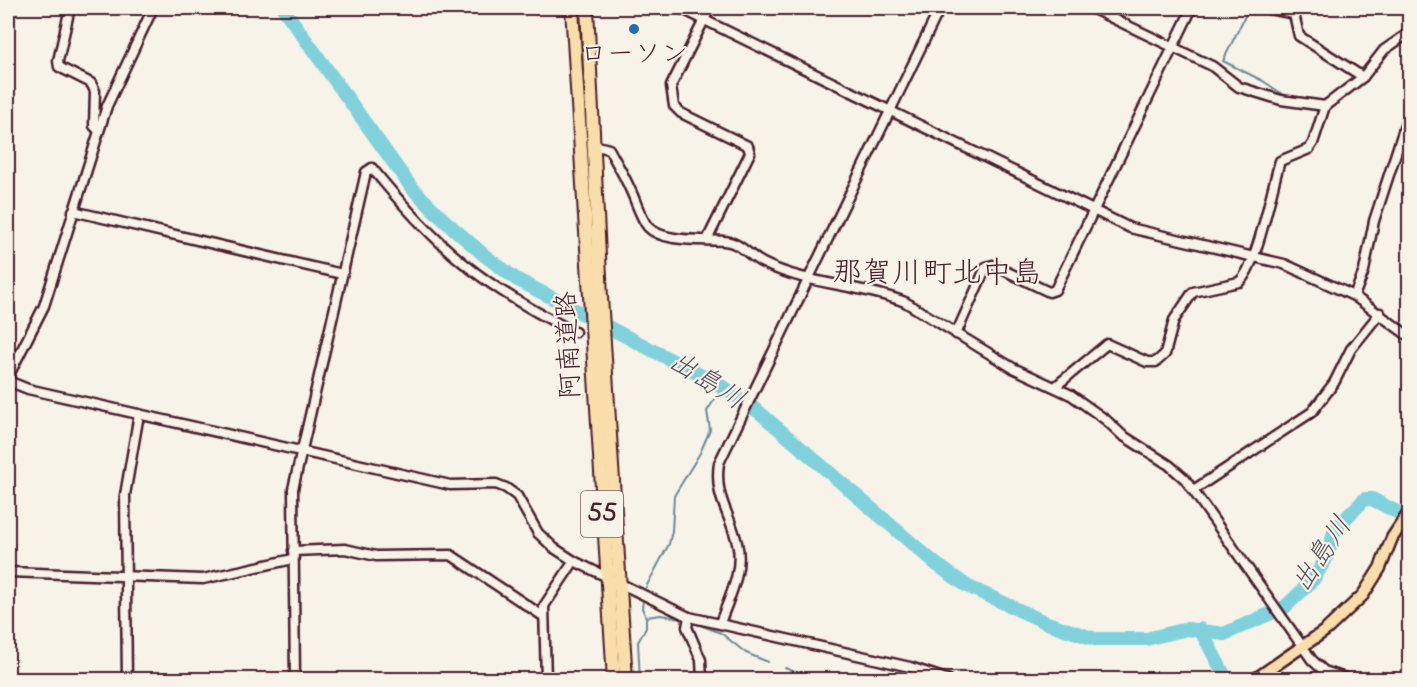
<svg xmlns="http://www.w3.org/2000/svg" width="1417" height="687" font-family="'Indie Flower','Klee One',sans-serif">
	<style>
		.lines { fill: none; stroke-linecap: round; stroke-linejoin: round }
		.stream { stroke: #6b8a96; stroke-width: 2 }
		.river { stroke: #81d1dd; stroke-width: 14 }
		.minor-casing { stroke: #4a1f2b; stroke-width: 13 }
		.major-casing { stroke: #4a1f2b; stroke-width: 15 }
		.highway-casing { stroke: #4a1f2b; stroke-width: 16 }
		.minor { stroke: #f7f3e8; stroke-width: 8 }
		.major { stroke: #f9deab; stroke-width: 10 }
		.highway { stroke: #f9deab; stroke-width: 12 }
		.poi-dot { fill: #1f6fb2; stroke: #f7f3e8; stroke-width: 2 }
		.labels { text-anchor: middle; dominant-baseline: central; stroke-width: 4.5; stroke-linejoin: round; paint-order: stroke }
		.shield { fill: #f7f3e8; stroke: #7e5f64; stroke-width: 1.5 }
		.shield-label { font-size: 26px; font-weight: bold; fill: #4a1f2b }
		.poi-label { font-size: 27px; fill: #4a1f2b; stroke: #f7f3e8 }
		.street-label { font-size: 27px; fill: #4a1f2b; stroke: #f7f3e8 }
		.water-label { font-size: 28px; font-style: italic; fill: #5a5460; stroke: #f7f3e8 }
		.quarter-label { font-size: 30px; fill: #4a1f2b; stroke: #f7f3e8 }
	</style>
	<rect width="100%" height="100%" fill="#f7f3e8"/>
	<filter id="ink" filterUnits="userSpaceOnUse"><feTurbulence type="fractalNoise" baseFrequency=".0167" numOctaves="2"/><feDisplacementMap in="SourceGraphic" scale="12" xChannelSelector="R" yChannelSelector="G"/><feConvolveMatrix kernelMatrix="1 2 1 2 8 2 1 2 1" color-interpolation-filters="sRGB"/></filter>
	<g filter="url(#ink)">
		<g class="lines">
			<!-- stream -->
			<g class="stream">
				<path d="M1245 8 1248 10 1223 61 1263 81 1287 97"/>
				<path d="M1380 49 1395 38"/>
				<path d="M646 587 669 544 672 531 674 496 700 453 710 430 707 411 723 387"/>
				<path d="M643 601 642 608 646 617 661 615 685 619"/>
				<path d="M692 622 721 633 746 653 768 662"/>
				<path d="M785 668 816 680"/>
				<path d="M640 680 638 642 646 628V617"/>
			</g>
			<!-- river -->
			<g class="river">
				<path d="M283 8 411 187 445 221 484 255 516 279 723 387 759 412 936 564 967 586 1047 623 1095 639H1146L1187 629 1224 634 1285 607 1313 580 1327 557 1335 529 1365 499H1372L1410 519"/>
				<path d="M1200 629 1227 680"/>
			</g>
			<!-- minor casing -->
			<g class="minor-casing">
				<g id="minor">
					<path d="M70 8 58 61 59 67 91 83 95 91 94 126 98 130"/>
					<path d="M680 8 1130 228 1284 264 1354 296 1410 337"/>
					<path d="M1091 8 1212 66 1239 87 1281 100 1325 106"/>
					<path d="M1264 8 1294 14"/>
					<path d="M1295 8 1294 14 1299 36 1363 77"/>
					<path d="M593 145 609 149C616 162 624 175 630 189 636 201 640 217 648 227 663 243 704 239 724 241 740 242 749 256 763 263 807 285 859 284 905 302L1013 368 1071 395 1106 420 1122 435 1169 465 1185 479 1312 660 1324 671 1351 680"/>
					<path d="M73 211 342 274"/>
					<path d="M707 240 750 153 748 146 681 113 674 106 671 86 710 8"/>
					<path d="M1354 296 1364 271 1374 221 1410 110"/>
					<path d="M956 334 986 267 993 265 1049 292 1055 290 1192 8"/>
					<path d="M8 377 44 306 107 106 153 8"/>
					<path d="M8 381 28 389 450 485 496 484 506 488 517 496 538 533 554 548 574 561 689 617 910 667 949 680"/>
					<path d="M1056 386 1107 344 1147 362H1156L1165 354 1174 320 1193 292 1239 282C1257 268 1272 186 1280 161L1309 149 1313 143 1325 106 1363 77 1384 50 1410 32"/>
					<path d="M1195 489 1312 412 1334 383 1351 349 1380 313"/>
					<path d="M293 551 345 549 376 556 451 555 543 616"/>
					<path d="M8 572 203 579 293 559"/>
					<path d="M689 617 687 627 701 660 702 680"/>
					<path d="M720 623C729 598 744 570 737 543 730 512 714 498 719 463L940 8"/>
					<path d="M127 680 125 495 139 414"/>
					<path d="M295 680 293 489 366 172 372 168C436 247 483 287 575 332"/>
					<path d="M546 680 544 606 574 561"/>
				</g>
			</g>
			<!-- major casing -->
			<g class="major-casing">
				<path id="major" d="M1254 680 1326 630 1363 595 1380 568 1392 538 1410 511"/>
			</g>
			<!-- highway casing -->
			<g class="highway-casing">
				<g id="highway">
					<path d="M572 8 614 680"/>
					<path d="M587 8 601 297 626 680"/>
				</g>
			</g>
			<!-- minor -->
			<use href="#minor" class="minor"/>
			<!-- major -->
			<use href="#major" class="major"/>
			<!-- highway -->
			<use href="#highway" class="highway"/>
		</g>
	</g>
	<!-- markers -->
	<circle class="poi-dot" cx="634" cy="29" r="6"/>
	<g class="labels">
		<!-- shield labels -->
		<rect class="shield" x="581" y="491" width="42" height="46" rx="4.5"/>
		<g class="shield-label">
			<text x="602" y="514">55</text>
		</g>
		<!-- poi labels -->
		<g class="poi-label">
			<text x="634" y="55">ローソン</text>
		</g>
		<!-- street labels -->
		<g class="street-label">
			<text transform="translate(570 345) rotate(-93)">阿南道路</text>
		</g>
		<!-- water labels -->
		<g class="water-label">
			<text transform="translate(706 382) rotate(32)">出島川</text>
			<text transform="translate(1323 555) rotate(-56)">出島川</text>
		</g>
		<!-- quarter labels -->
		<g class="quarter-label">
			<text x="937" y="275">那賀川町北中島</text>
		</g>
	</g>
	<!-- margin -->
	<rect width="1417" height="687" fill="none" stroke="#f7f3e8" stroke-width="30"/>
	<rect x="15" y="15" width="1387" height="657" fill="none" stroke="#4a1f2b" stroke-width="2" filter="url(#ink)"/>
</svg>
